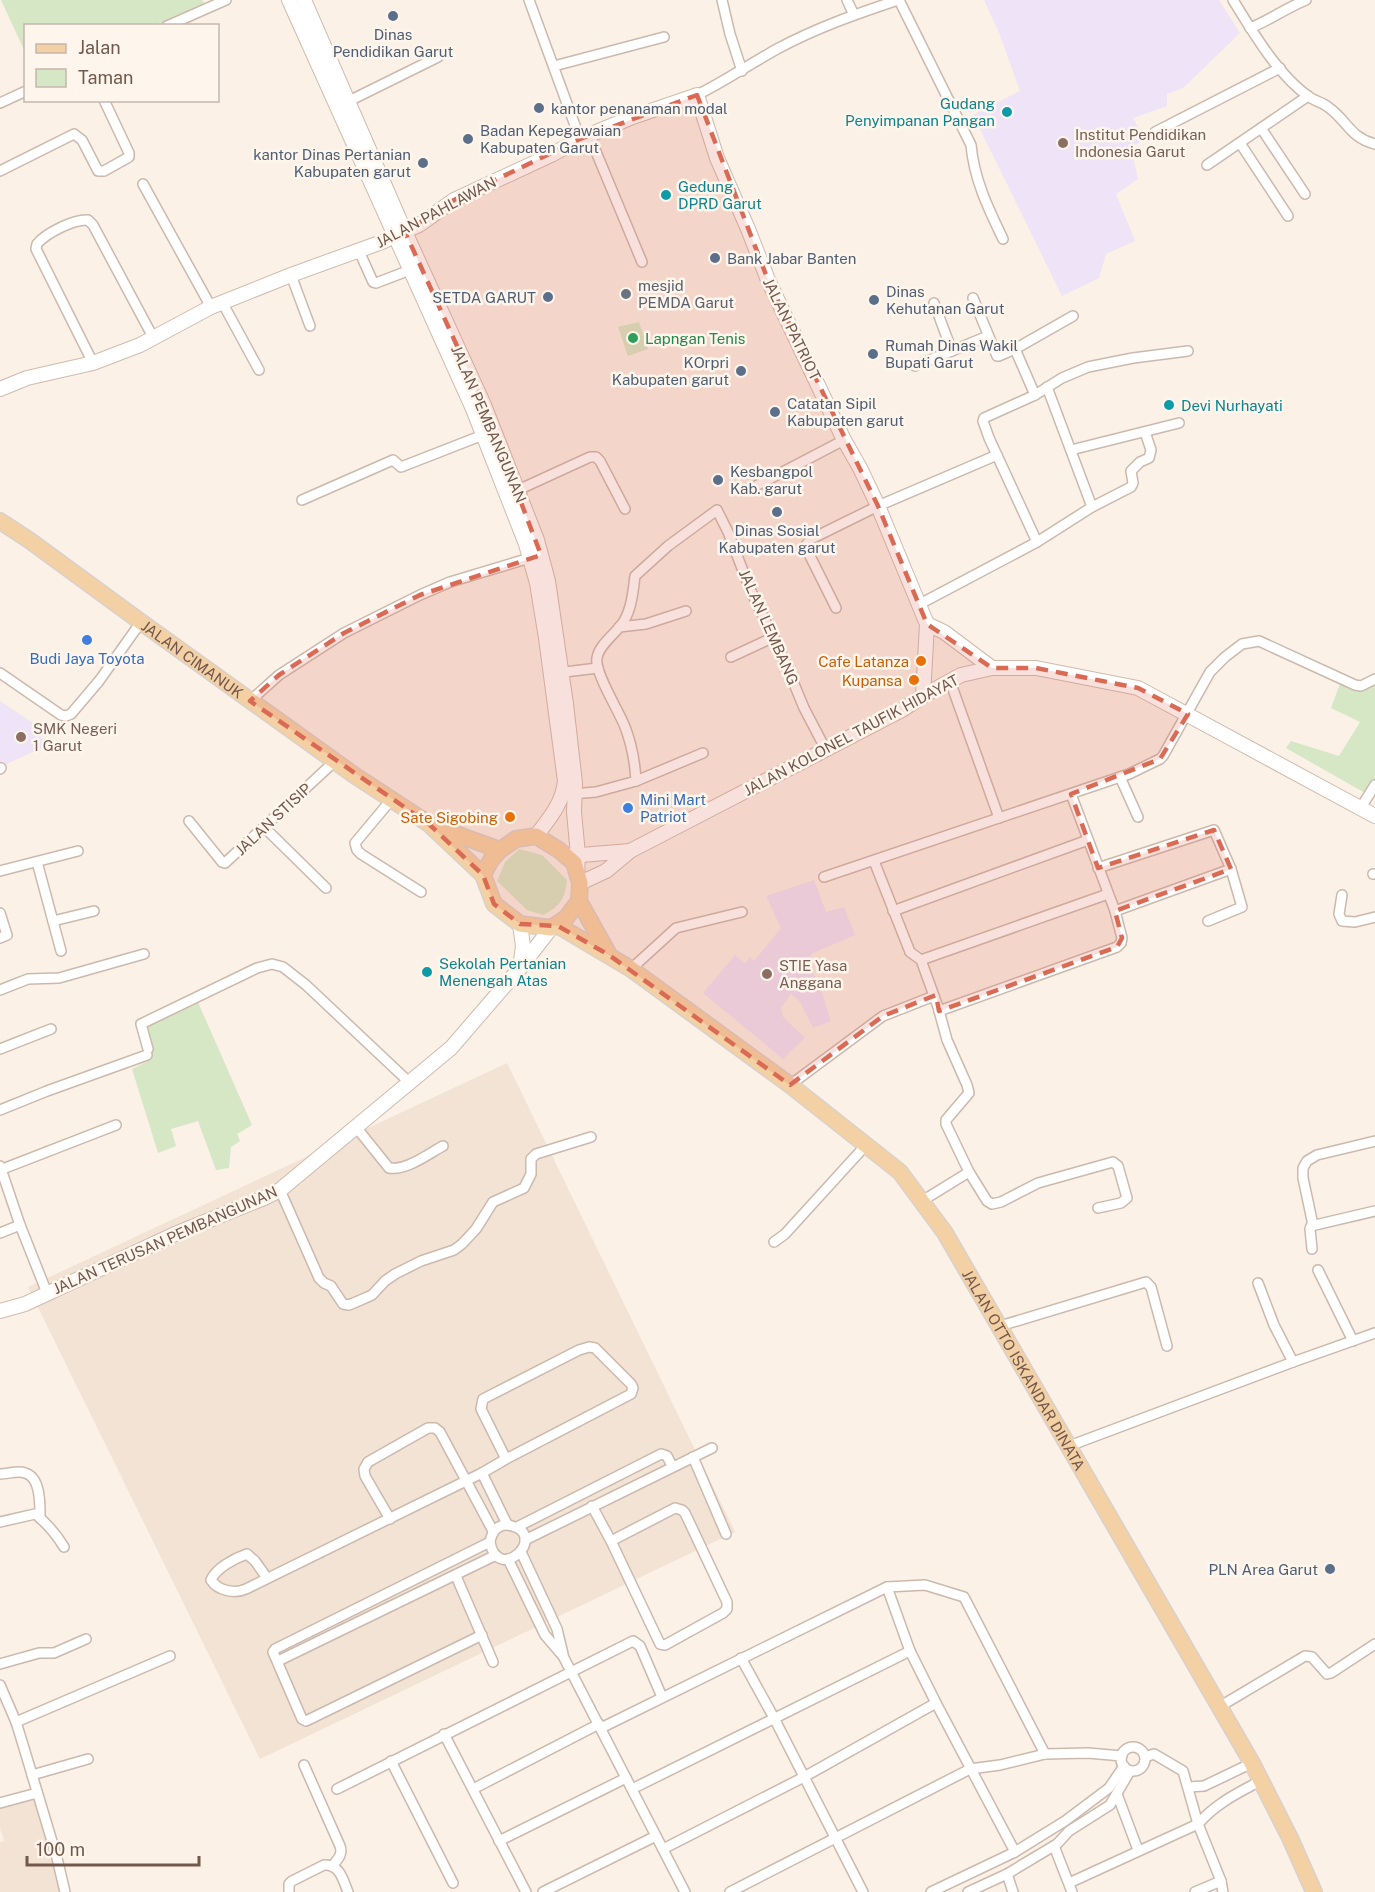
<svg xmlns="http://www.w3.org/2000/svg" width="1375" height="1892" font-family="'Public Sans',sans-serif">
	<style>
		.residential { fill: #f2e3d5 }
		.education { fill: #eee3f7 }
		.green { fill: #d6e7c6 }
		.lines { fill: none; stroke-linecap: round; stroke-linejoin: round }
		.street-casing { stroke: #ccb9ad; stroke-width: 12 }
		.secondary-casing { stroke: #d0bbae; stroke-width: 16 }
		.primary-casing { stroke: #d8d0cd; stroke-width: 18 }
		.street { stroke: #fff; stroke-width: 9 }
		.secondary { stroke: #fff; stroke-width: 14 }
		.primary { stroke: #f4d1a4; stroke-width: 15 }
		.marked { fill: #db6a55; fill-opacity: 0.2; stroke: #db6a55; stroke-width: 4.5; stroke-dasharray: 12 8; stroke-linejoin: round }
		.service-dot { fill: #5c6f8a; stroke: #fef6ec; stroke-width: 2 }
		.culture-dot { fill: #0f9aa8; stroke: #fef6ec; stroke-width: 2 }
		.education-dot { fill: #8d6e63; stroke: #fef6ec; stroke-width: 2 }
		.worship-dot { fill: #6b7280; stroke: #fef6ec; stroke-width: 2 }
		.leisure-dot { fill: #2e9e5b; stroke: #fef6ec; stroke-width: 2 }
		.shop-dot { fill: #3f7fe0; stroke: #fef6ec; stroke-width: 2 }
		.food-dot { fill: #e8710a; stroke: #fef6ec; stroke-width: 2 }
		.labels { text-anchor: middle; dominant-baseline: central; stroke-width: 5; stroke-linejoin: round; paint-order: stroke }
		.service-label { font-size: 15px; fill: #4e5e75; stroke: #fef6ec; text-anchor: start }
		.culture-label { font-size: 15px; fill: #0d838f; stroke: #fef6ec; text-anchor: start }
		.education-label { font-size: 15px; fill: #785e54; stroke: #fef6ec; text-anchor: start }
		.street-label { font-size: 15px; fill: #72584d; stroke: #fef6ec }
		.worship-label { font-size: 15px; fill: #5b616d; stroke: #fef6ec; text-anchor: start }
		.leisure-label { font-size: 15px; fill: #27864d; stroke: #fef6ec; text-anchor: start }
		.shop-label { font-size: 15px; fill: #366cbe; stroke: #fef6ec }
		.food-label { font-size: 15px; fill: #c56008; stroke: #fef6ec; text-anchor: end }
	</style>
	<rect width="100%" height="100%" fill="#fbf1e6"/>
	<!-- residential -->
	<g class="residential">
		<path d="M507 1063 735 1532 260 1759 28 1287Z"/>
		<path d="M38 1796 62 1892H0V1842L4 1841 0 1828V1807Z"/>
	</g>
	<!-- education -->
	<g class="education">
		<path d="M984 0H1219L1240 33 1183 88 1167 94V106L1133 118 1145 139 1131 148 1138 179 1116 194 1135 241 1106 254 1099 278 1062 296 973 115 1020 91 1000 35Z"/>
		<path d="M0 701 39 727 44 747 0 767Z"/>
		<path d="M814 880 826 912 844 907 855 935 811 954 810 969 818 980 831 1021 813 1028 800 1002 791 994 781 1008 783 1017 805 1038 783 1059 703 993 735 955 745 963 750 957 754 961 781 928 766 896Z"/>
	</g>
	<!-- green -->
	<g class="green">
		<path d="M1 0H202L205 4 156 25 26 26 25 52Z"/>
		<path d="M639 322 648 349 628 356 618 327Z"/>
		<path d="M1341 681 1375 682V782L1365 793 1286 748 1291 741 1339 756 1360 722 1331 708Z"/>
		<path d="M519 849 542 855 567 880C565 899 560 906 543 915L527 910 497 881 505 862Z"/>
		<path d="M197 1000 252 1125 237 1134 240 1141 231 1147 229 1168 216 1170 198 1121 171 1129 176 1146 158 1153 132 1069 152 1059 145 1026Z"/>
	</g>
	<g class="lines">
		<!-- street casing -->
		<g class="street-casing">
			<g id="street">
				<path d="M529 0 580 139"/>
				<path d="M722 0 730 34 742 71"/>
				<path d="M847 0 854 15"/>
				<path d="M899 0 971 145C974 179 988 208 1003 239"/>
				<path d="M1233 0C1252 31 1278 75 1308 96 1314 101 1322 102 1328 107 1347 120 1350 138 1375 144"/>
				<path d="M167 26 226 0"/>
				<path d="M1250 28C1270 20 1286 8 1306 0"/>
				<path d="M554 66 664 37"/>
				<path d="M697 95C725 81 750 64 777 49 816 28 856 14 898 0"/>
				<path d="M349 101 438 57"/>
				<path d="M0 103 26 91"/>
				<path d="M1261 128 1305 194"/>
				<path d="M1155 132 1280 68"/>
				<path d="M589 135 642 262"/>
				<path d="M1240 143 1288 216"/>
				<path d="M1207 165 1308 96"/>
				<path d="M0 171 74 134 82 140 98 171H104L129 157V153L104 100"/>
				<path d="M143 184 211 307"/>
				<path d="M359 251 373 282 376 283 410 270"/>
				<path d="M291 275 310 326"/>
				<path d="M973 298 997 356H999L1015 349"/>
				<path d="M222 302 259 370"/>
				<path d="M934 303 952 351"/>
				<path d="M93 363 36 249 37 244C46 233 74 219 88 220L93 225 154 339"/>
				<path d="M915 366 988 336"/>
				<path d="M1047 387 1092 507"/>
				<path d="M1035 395 1015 349 1073 316"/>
				<path d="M1071 450 1179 423"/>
				<path d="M754 487 844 440"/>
				<path d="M518 490 590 457H596L600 461 625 509"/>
				<path d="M302 500 393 460 401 467 483 435"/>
				<path d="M1037 542 989 438 983 421 984 418 1035 395 1062 378 1088 367 1133 358 1188 351"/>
				<path d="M918 605 1037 542 1092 507 1131 487 1133 483 1131 471 1140 462 1149 458 1151 450 1145 432"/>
				<path d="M836 608 807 550 806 545 811 539 878 506 997 455"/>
				<path d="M619 627 646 624 686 611"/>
				<path d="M731 657 774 637"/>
				<path d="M0 673 61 715 66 716 71 714 99 681 141 622"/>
				<path d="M556 673 598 668"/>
				<path d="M950 681 999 818"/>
				<path d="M250 701 279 675 344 633 420 595 450 582 533 557"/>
				<path d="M0 769 1 768"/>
				<path d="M1120 777 1138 817"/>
				<path d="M636 781 703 753"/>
				<path d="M572 794 596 792 636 781C635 762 632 745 625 727 619 711 594 672 597 658 599 644 617 633 624 621 632 607 633 591 635 576L668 546 717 510 728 532 750 589 785 662 804 708 826 750"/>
				<path d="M391 800 355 843 357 850 361 854 421 892"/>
				<path d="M1360 809 1375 785"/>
				<path d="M189 821 222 862 225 863 335 761"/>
				<path d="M264 827 326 888"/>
				<path d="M874 861 910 952 921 960 938 1007 947 1040 967 1085 969 1093 946 1120V1124L969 1172 922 1201"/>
				<path d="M37 862 61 951"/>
				<path d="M1098 868 1214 830 1231 869 1242 907 1208 921"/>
				<path d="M0 871 78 851"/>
				<path d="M1373 874H1375"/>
				<path d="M824 877 1129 774 1160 759 1163 756 1210 672 1225 657 1242 644 1259 641 1355 685 1361 686 1375 679"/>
				<path d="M1342 895 1339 914 1342 921 1355 922 1375 917"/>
				<path d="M893 911 1088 840"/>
				<path d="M1115 911 1231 869"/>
				<path d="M0 913 7 935 0 938"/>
				<path d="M53 921 94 911"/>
				<path d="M921 960 1108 894"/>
				<path d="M631 969 676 928 742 912"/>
				<path d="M0 990 28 979 59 978 144 954"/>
				<path d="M939 1011 1117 947 1121 943 1122 938 1115 911 1071 794"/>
				<path d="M0 1049 51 1029"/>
				<path d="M148 1049 141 1024 257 968 272 964 283 967 306 985 409 1082"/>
				<path d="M790 1085 883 1016 934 996"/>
				<path d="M0 1110 47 1091 147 1055"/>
				<path d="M356 1127 389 1168C406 1171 428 1154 443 1146"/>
				<path d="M0 1166 20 1225 47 1293"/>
				<path d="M0 1170 116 1125"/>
				<path d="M969 1172 987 1201 992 1204 1001 1202 1038 1183 1113 1162 1118 1166 1127 1198 1121 1203 1098 1208"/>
				<path d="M280 1190 319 1278 324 1283 331 1286 343 1304 349 1305 363 1299 372 1295 385 1281 395 1274 421 1261 454 1250 462 1244 476 1229 493 1202 524 1188 531 1174V1159L536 1154 591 1137"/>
				<path d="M1313 1225 1303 1178V1168L1307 1161 1317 1155 1375 1141"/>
				<path d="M0 1233 20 1225"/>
				<path d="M774 1242 785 1234 866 1145"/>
				<path d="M1312 1249 1310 1229 1311 1226 1375 1211"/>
				<path d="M1318 1270 1353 1341"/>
				<path d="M1258 1283 1274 1325 1293 1362"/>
				<path d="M1000 1326 1146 1282 1151 1287 1167 1346"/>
				<path d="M1069 1446 1293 1362 1375 1333"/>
				<path d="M693 1457 726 1534"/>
				<path d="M482 1473 507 1524"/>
				<path d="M0 1474C8 1474 18 1470 25 1473 41 1477 40 1505 40 1518"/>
				<path d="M592 1506 611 1541 660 1644 665 1645 723 1613 727 1609V1602L685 1513 682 1510 675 1508 611 1541"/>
				<path d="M390 1519 365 1476 364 1469 368 1462 428 1428H435L440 1432 493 1531"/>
				<path d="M0 1522 35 1514C47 1523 56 1534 64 1547"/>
				<path d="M517 1527 661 1454 667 1456 672 1466"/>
				<path d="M525 1540 712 1448"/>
				<path d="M521 1552 557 1629 563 1654"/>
				<path d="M508 1559 545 1635 563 1656 685 1892"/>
				<path d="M456 1576 493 1662"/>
				<path d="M267 1578 255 1561 247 1554C235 1558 216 1568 211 1580 218 1591 235 1594 246 1589L482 1473 506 1459 631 1394 633 1388 631 1384 595 1348 589 1347 579 1350 483 1399 481 1409 506 1459"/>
				<path d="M887 1587 925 1585 964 1597 1045 1754"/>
				<path d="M482 1635 306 1721 302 1719 273 1652 275 1649 490 1542C492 1530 500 1522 512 1526 549 1536 498 1585 490 1542"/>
				<path d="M741 1658 774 1718 863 1892"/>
				<path d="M278 1661 496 1555"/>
				<path d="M0 1664 39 1653H54L86 1639"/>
				<path d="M0 1685 16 1722 24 1748 57 1858 65 1892"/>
				<path d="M1219 1707 1305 1656 1312 1657 1327 1674 1331 1673 1375 1644"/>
				<path d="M16 1722 170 1656"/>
				<path d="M601 1728 887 1587 910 1651 936 1703 1015 1852"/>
				<path d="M444 1734 526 1892"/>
				<circle cx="1133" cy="1759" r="12"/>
				<path d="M1145 1757 1154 1754 1183 1771 1198 1824 1221 1881 1223 1892"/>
				<path d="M391 1761 453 1883"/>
				<path d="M304 1765 340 1846C343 1854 338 1859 333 1865"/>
				<path d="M32 1775 88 1759"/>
				<path d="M1189 1787 1204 1786 1252 1763"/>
				<path d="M337 1789 633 1641 640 1646 662 1697"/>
				<path d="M473 1789 599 1724"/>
				<path d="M632 1789 910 1651"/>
				<path d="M1117 1794 1138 1850"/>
				<path d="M0 1803 37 1793"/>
				<path d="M499 1841 626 1778"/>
				<path d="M1054 1846 1072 1892"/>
				<path d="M663 1849 804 1777 936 1703"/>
				<path d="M1007 1874 1013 1892"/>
				<path d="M1069 1883 1198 1824C1216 1803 1238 1793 1262 1780"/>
				<path d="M289 1892V1884L292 1881 324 1865C340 1864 343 1880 348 1892"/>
				<path d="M543 1892 656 1836"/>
				<path d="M730 1892 970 1769 1000 1765 1045 1754 1088 1753 1122 1756"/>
				<path d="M931 1892 1015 1852 1065 1821 1109 1788 1124 1766"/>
				<path d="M968 1892 1007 1874 1057 1844 1069 1831 1110 1805 1130 1771"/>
				<path d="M1195 1892 1221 1881"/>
			</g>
		</g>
		<!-- secondary casing -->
		<g class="secondary-casing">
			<g id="secondary">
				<path d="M289 0 473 409 526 544 537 583 546 638 565 781C563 803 549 819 536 836"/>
				<path d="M304 0 401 223 484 405 537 540 548 581 566 704 575 783 574 812 578 855 577 873"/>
				<path d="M0 389 27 378 93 363 140 345 211 307 291 275 382 242 419 225 454 200 551 155 580 139 630 118 697 95 717 158 748 229 768 280 844 440 860 468 878 506 927 624 923 696"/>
				<path d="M927 624 944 632 992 668"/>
				<path d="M569 856 630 851"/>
				<path d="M580 883 606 871 630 851 902 710 923 696 961 675 992 668H1036L1138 688 1375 816"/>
				<path d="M520 924 523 946 520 968"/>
				<path d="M0 1311 25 1304 175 1234 264 1198 280 1190 451 1048 520 968 551 928"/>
			</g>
		</g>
		<!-- primary casing -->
		<g class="primary-casing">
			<g id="primary">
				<path id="s1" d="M0 521 29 540 141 622 354 775 429 824 483 875 494 904 520 924 551 928 566 918 579 901 580 883 574 863 559 850 536 836 516 839 500 850 491 860 483 875"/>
				<path d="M434 826 500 850"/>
				<path d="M579 901 608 953"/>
				<path id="s2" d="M557 925 631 969 790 1085 900 1172 945 1233 1252 1763 1290 1838 1314 1892"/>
			</g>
		</g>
		<!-- street -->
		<use href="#street" class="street"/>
		<!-- secondary -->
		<use href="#secondary" class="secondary"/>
		<!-- primary -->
		<use href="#primary" class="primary"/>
	</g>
	<!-- marked area -->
	<path class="marked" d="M697 95 768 280 878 506 927 624 992 668H1036L1138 688 1188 714 1160 759 1071 794 1098 868 1214 830 1231 869 1115 911 1122 938 1117 947 939 1011 936 995 883 1016 790 1085 609 955 558 926 520 924 494 904 483 875 429 824 250 701 279 675 344 633 420 595 541 555 484 405 405 232 454 200 580 139Z"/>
	<!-- markers -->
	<g class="service-dot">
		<circle cx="393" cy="16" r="6"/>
		<circle cx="539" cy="108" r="6"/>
		<circle cx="468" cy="139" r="6"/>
		<circle cx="423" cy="163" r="6"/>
		<circle cx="715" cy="258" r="6"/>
		<circle cx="548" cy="297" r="6"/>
		<circle cx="874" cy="300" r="6"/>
		<circle cx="873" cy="354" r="6"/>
		<circle cx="741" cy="371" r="6"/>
		<circle cx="775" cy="412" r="6"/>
		<circle cx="718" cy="480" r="6"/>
		<circle cx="777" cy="512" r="6"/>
		<circle cx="1330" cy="1569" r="6"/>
	</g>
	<g class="culture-dot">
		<circle cx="1007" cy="112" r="6"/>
		<circle cx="666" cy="195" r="6"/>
		<circle cx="1169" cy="405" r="6"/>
		<circle cx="427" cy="972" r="6"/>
	</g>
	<g class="education-dot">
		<circle cx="1063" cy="143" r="6"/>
		<circle cx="21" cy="737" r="6"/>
		<circle cx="767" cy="974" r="6"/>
	</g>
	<circle class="worship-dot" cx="626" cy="294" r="6"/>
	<circle class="leisure-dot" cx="633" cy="338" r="6"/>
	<g class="shop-dot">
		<circle cx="87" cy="640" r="6"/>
		<circle cx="628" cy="808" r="6"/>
	</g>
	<g class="food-dot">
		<circle cx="921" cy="661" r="6"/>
		<circle cx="914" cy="680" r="6"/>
		<circle cx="510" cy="817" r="6"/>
	</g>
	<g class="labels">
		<!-- service labels -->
		<g class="service-label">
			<text x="393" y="34" text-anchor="middle">Dinas<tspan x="393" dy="17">Pendidikan Garut</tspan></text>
			<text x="551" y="108">kantor penanaman modal</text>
			<text x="480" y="130">Badan Kepegawaian<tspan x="480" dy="17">Kabupaten Garut</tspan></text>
			<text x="411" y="154" text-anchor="end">kantor Dinas Pertanian<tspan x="411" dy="17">Kabupaten garut</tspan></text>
			<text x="727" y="258">Bank Jabar Banten</text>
			<text x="886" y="291">Dinas<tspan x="886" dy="17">Kehutanan Garut</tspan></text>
			<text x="536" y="297" text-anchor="end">SETDA GARUT</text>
			<text x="885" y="345">Rumah Dinas Wakil<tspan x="885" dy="17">Bupati Garut</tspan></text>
			<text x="729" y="362" text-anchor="end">KOrpri<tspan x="729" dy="17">Kabupaten garut</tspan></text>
			<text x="787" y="403">Catatan Sipil<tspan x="787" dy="17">Kabupaten garut</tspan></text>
			<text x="730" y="471">Kesbangpol<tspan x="730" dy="17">Kab. garut</tspan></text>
			<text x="777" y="530" text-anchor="middle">Dinas Sosial<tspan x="777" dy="17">Kabupaten garut</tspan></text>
			<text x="1318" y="1569" text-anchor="end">PLN Area Garut</text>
		</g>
		<!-- culture labels -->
		<g class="culture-label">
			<text x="995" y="103" text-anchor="end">Gudang<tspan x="995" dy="17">Penyimpanan Pangan</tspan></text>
			<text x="678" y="186">Gedung<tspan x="678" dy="17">DPRD Garut</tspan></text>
			<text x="1181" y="405">Devi Nurhayati</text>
			<text x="439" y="963">Sekolah Pertanian<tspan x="439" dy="17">Menengah Atas</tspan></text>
		</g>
		<!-- education labels -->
		<g class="education-label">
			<text x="1075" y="134">Institut Pendidikan<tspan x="1075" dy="17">Indonesia Garut</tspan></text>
			<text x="33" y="728">SMK Negeri<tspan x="33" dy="17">1 Garut</tspan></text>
			<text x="779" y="965">STIE Yasa<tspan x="779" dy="17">Anggana</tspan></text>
		</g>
		<!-- street labels -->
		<g class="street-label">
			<text transform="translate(436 212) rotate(-28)">JALAN PAHLAWAN</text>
			<text transform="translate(792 329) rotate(64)">JALAN PATRIOT</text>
			<text transform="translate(489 424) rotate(67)">JALAN PEMBANGUNAN</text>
			<text transform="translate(769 627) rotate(66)">JALAN LEMBANG</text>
			<text stroke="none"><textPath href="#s1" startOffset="237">JALAN CIMANUK</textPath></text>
			<text transform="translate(851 735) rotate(-28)">JALAN KOLONEL TAUFIK HIDAYAT</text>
			<text transform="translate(273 819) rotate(-43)">JALAN STISIP</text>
			<text transform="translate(165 1240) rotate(-24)">JALAN TERUSAN PEMBANGUNAN</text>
			<text stroke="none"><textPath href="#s2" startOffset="657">JALAN OTTO ISKANDAR DINATA</textPath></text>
		</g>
		<!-- worship labels -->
		<g class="worship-label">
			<text x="638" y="285">mesjid<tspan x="638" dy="17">PEMDA Garut</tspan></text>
		</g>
		<!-- leisure labels -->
		<g class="leisure-label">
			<text x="645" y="338">Lapngan Tenis</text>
		</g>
		<!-- shop labels -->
		<g class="shop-label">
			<text x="87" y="658">Budi Jaya Toyota</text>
			<text x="640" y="799" text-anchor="start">Mini Mart<tspan x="640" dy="17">Patriot</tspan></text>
		</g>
		<!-- food labels -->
		<g class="food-label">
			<text x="909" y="661">Cafe Latanza</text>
			<text x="902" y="680">Kupansa</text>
			<text x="498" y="817">Sate Sigobing</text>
		</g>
	</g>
	<!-- legend -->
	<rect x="24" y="24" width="195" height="78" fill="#fef6ec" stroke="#c6b7ac" stroke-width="1.5"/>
	<rect x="36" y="44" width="30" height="9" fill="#f4d1a4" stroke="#c6b7ac" stroke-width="1.5"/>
	<text x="78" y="54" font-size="18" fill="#72584d">Jalan</text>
	<rect x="36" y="69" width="30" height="18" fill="#d6e7c6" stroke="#c6b7ac" stroke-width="1.5"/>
	<text x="78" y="84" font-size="18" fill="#72584d">Taman</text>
	<!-- scale -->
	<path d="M27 1856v9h172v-9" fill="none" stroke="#72584d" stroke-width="3"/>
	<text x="36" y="1856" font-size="18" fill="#72584d" stroke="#fef6ec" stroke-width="4.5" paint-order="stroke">100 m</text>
</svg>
